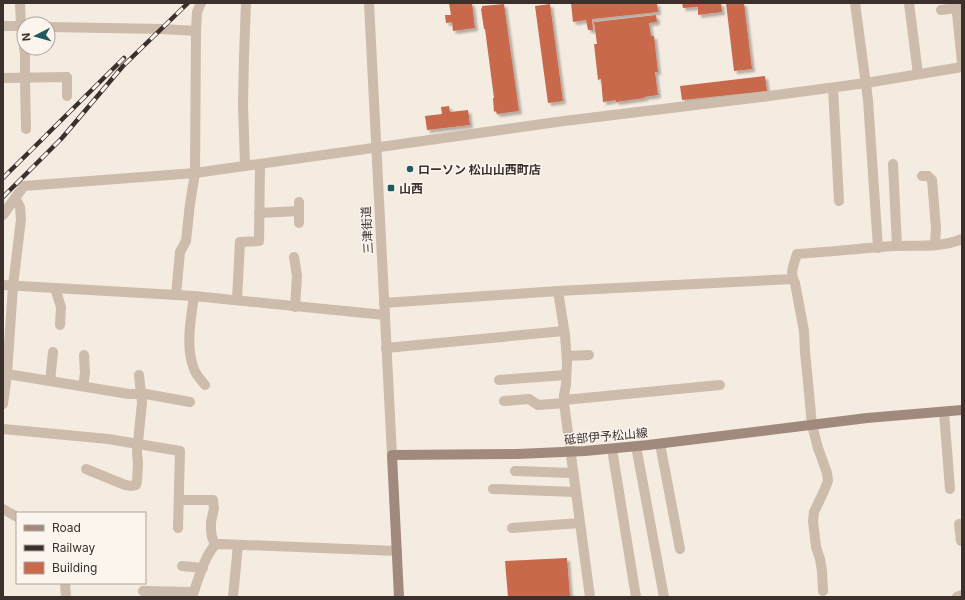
<svg xmlns="http://www.w3.org/2000/svg" width="965" height="600" font-family="Inter,'Noto Sans JP',sans-serif">
	<style>
		.building { fill: #c8694b; filter: url(#shadow) }
		.lines { fill: none; stroke-linecap: round; stroke-linejoin: round }
		.minor { stroke: #cdbbac; stroke-width: 10 }
		.tertiary { stroke: #cdbbac; stroke-width: 10 }
		.secondary { stroke: #a18a7d; stroke-width: 10 }
		.rail-casing { stroke: #3b302b; stroke-width: 4.5 }
		.rail { stroke: #fbf5ee; stroke-width: 3; stroke-dasharray: 9; stroke-linecap: butt }
		.poi-dot { fill: #1f5a5e; stroke: #fbf5ee; stroke-width: 1.5 }
		.labels { text-anchor: middle; dominant-baseline: central; stroke-width: 3; stroke-linejoin: round; paint-order: stroke }
		.poi-label { font-size: 12px; font-weight: bold; fill: #3b302b; stroke: #fbf5ee; text-anchor: start }
		.street-label { font-size: 12px; fill: #3b302b; stroke: #fbf5ee }
	</style>
	<defs>
		<filter id="shadow"><feDropShadow dx="3" dy="3" stdDeviation="1" flood-color="#0004"/></filter>
	</defs>
	<rect width="100%" height="100%" fill="#f4ebe1"/>
	<!-- building -->
	<g class="building">
		<path d="M449 3H472L475 28 453 31 452 22 446 23 445 15H451Z"/>
		<path d="M571 3H657L658 12 592 19 593 30H588L586 20 573 22Z"/>
		<path d="M682 3H721L722 12 698 15V7L683 8Z"/>
		<path d="M726 3H744L752 69 734 71Z"/>
		<path d="M504 4 519 111 497 114 496 111 494 112 493 98H494L485 29H484L481 9 482 8V6Z"/>
		<path d="M550 4 563 101 548 103 535 6Z"/>
		<path d="M656 15 657 22 649 23 651 36H654L658 72H655L658 95 644 97 645 98 616 102V100L603 102 601 79 598 80 594 44H597L594 22Z"/>
		<path d="M765 76 767 91 682 100 680 86Z"/>
		<path d="M449 106 450 112 468 110 470 125 427 130 425 116 442 114 441 107Z"/>
		<path d="M567 558 570 597H508L505 561Z"/>
	</g>
	<g class="lines">
		<!-- minor -->
		<g class="minor">
			<path d="M20 3 21 26 24 46"/>
			<path d="M855 3 868 100 878 248"/>
			<path d="M909 3 918 74"/>
			<path d="M956 3 962 63"/>
			<path d="M941 10 956 8"/>
			<path d="M3 26H24"/>
			<path d="M48 27 162 29 196 31 197 12 201 3"/>
			<path d="M24 48 25 54V81L26 129"/>
			<path d="M3 78 67 77V96"/>
			<path d="M833 88 839 201"/>
			<path d="M893 164 897 246"/>
			<path d="M245 166 243 104 244 56 246 3"/>
			<path d="M922 176H928L932 180 936 228 935 245"/>
			<path d="M299 202V223"/>
			<path d="M259 213 299 211"/>
			<path d="M3 215 15 198 24 186 195 173 564 121 769 96 866 83 962 67"/>
			<path d="M294 257 297 276 295 307"/>
			<path d="M3 285 194 296 385 315"/>
			<path d="M55 288 61 307 60 325"/>
			<path d="M558 291 565 335 567 362 566 385 564 395V403L590 597"/>
			<path d="M176 295 180 252 186 241 190 204 195 173 196 31"/>
			<path d="M194 296C191 319 185 346 194 369 196 375 201 380 205 385"/>
			<path d="M237 300 240 242 259 241 260 164"/>
			<path d="M384 303 558 291 793 279"/>
			<path d="M386 348 564 331"/>
			<path d="M567 356 589 355"/>
			<path d="M7 374 129 394H146L190 402"/>
			<path d="M499 380 566 375"/>
			<path d="M50 381 53 352"/>
			<path d="M83 386 85 373 84 355"/>
			<path d="M564 400 720 385"/>
			<path d="M504 401 529 399 538 405 564 403"/>
			<path d="M3 404 7 374 13 286 21 219 20 207 15 198"/>
			<path d="M944 412 950 489"/>
			<path d="M3 429 108 439 180 451 178 528"/>
			<path d="M660 444 680 549"/>
			<path d="M636 446 664 597"/>
			<path d="M612 449 636 597"/>
			<path d="M86 469 125 485 132 486 136 485 137 481 138 464 137 452 142 403 139 375"/>
			<path d="M515 471 573 473"/>
			<path d="M493 489 576 492"/>
			<path d="M179 500H213L214 508 211 522V530L212 537 215 545"/>
			<path d="M3 509 17 517"/>
			<path d="M959 524 961 541"/>
			<path d="M512 528 580 523"/>
			<path d="M182 566 203 568"/>
			<path d="M65 583 66 597"/>
			<path d="M143 591 193 592"/>
			<path d="M823 591 822 571 820 559 816 547 813 521 814 512 824 491 828 481 827 473 818 448 812 425 808 382 805 352 804 331 795 283C789 273 794 264 797 254 830 252 863 248 895 246 918 245 940 248 962 239"/>
			<path d="M192 597C198 581 204 557 215 545L220 544 397 551"/>
			<path d="M233 597 238 545"/>
			<path d="M957 597 962 595"/>
		</g>
		<!-- tertiary -->
		<path class="tertiary" d="M369 3 392 455"/>
		<!-- secondary -->
		<path class="secondary" d="M399 597 392 455 517 454 585 451 648 445 867 418 962 410"/>
		<!-- rail casing -->
		<g class="rail-casing">
			<g id="rail">
				<path d="M3 178 124 58"/>
				<path d="M3 197 62 138 123 66 188 3"/>
			</g>
		</g>
		<!-- rail -->
		<use href="#rail" class="rail"/>
	</g>
	<!-- markers -->
	<g class="poi-dot">
		<circle cx="410" cy="169" r="4"/>
		<rect x="387" y="184" width="8" height="8" rx="2"/>
	</g>
	<g class="labels">
		<!-- poi labels -->
		<g class="poi-label">
			<text x="418" y="169">ローソン 松山山西町店</text>
			<text x="399" y="188">山西</text>
		</g>
		<!-- street labels -->
		<g class="street-label">
			<text transform="translate(367 230) rotate(-93)">三津街道</text>
			<text transform="translate(606 436) rotate(-5)">砥部伊予松山線</text>
		</g>
	</g>
	<!-- border -->
	<rect width="965" height="600" fill="none" stroke="#3b302b" stroke-width="8"/>
	<!-- legend -->
	<rect x="16" y="512" width="130" height="72" fill="#fbf5ee" stroke="#aea6a0"/>
	<rect x="24" y="525" width="20" height="6" fill="#a18a7d" stroke="#aea6a0"/>
	<text x="52" y="532" font-size="12" fill="#3b302b">Road</text>
	<rect x="24" y="545" width="20" height="6" fill="#3b302b" stroke="#aea6a0"/>
	<text x="52" y="552" font-size="12" fill="#3b302b">Railway</text>
	<rect x="24" y="562" width="20" height="12" fill="#c8694b" stroke="#aea6a0"/>
	<text x="52" y="572" font-size="12" fill="#3b302b">Building</text>
	<!-- north arrow -->
	<g transform="translate(36 36) rotate(264)"><circle r="19" fill="#fbf5ee" stroke="#aea6a0"/>
	<path d="M0-3L7 15L0 10L-7 15Z" fill="#1f5a5e"/>
	<text y="-6" font-size="11" font-weight="bold" text-anchor="middle" fill="#3b302b">N</text>
	</g>
</svg>
